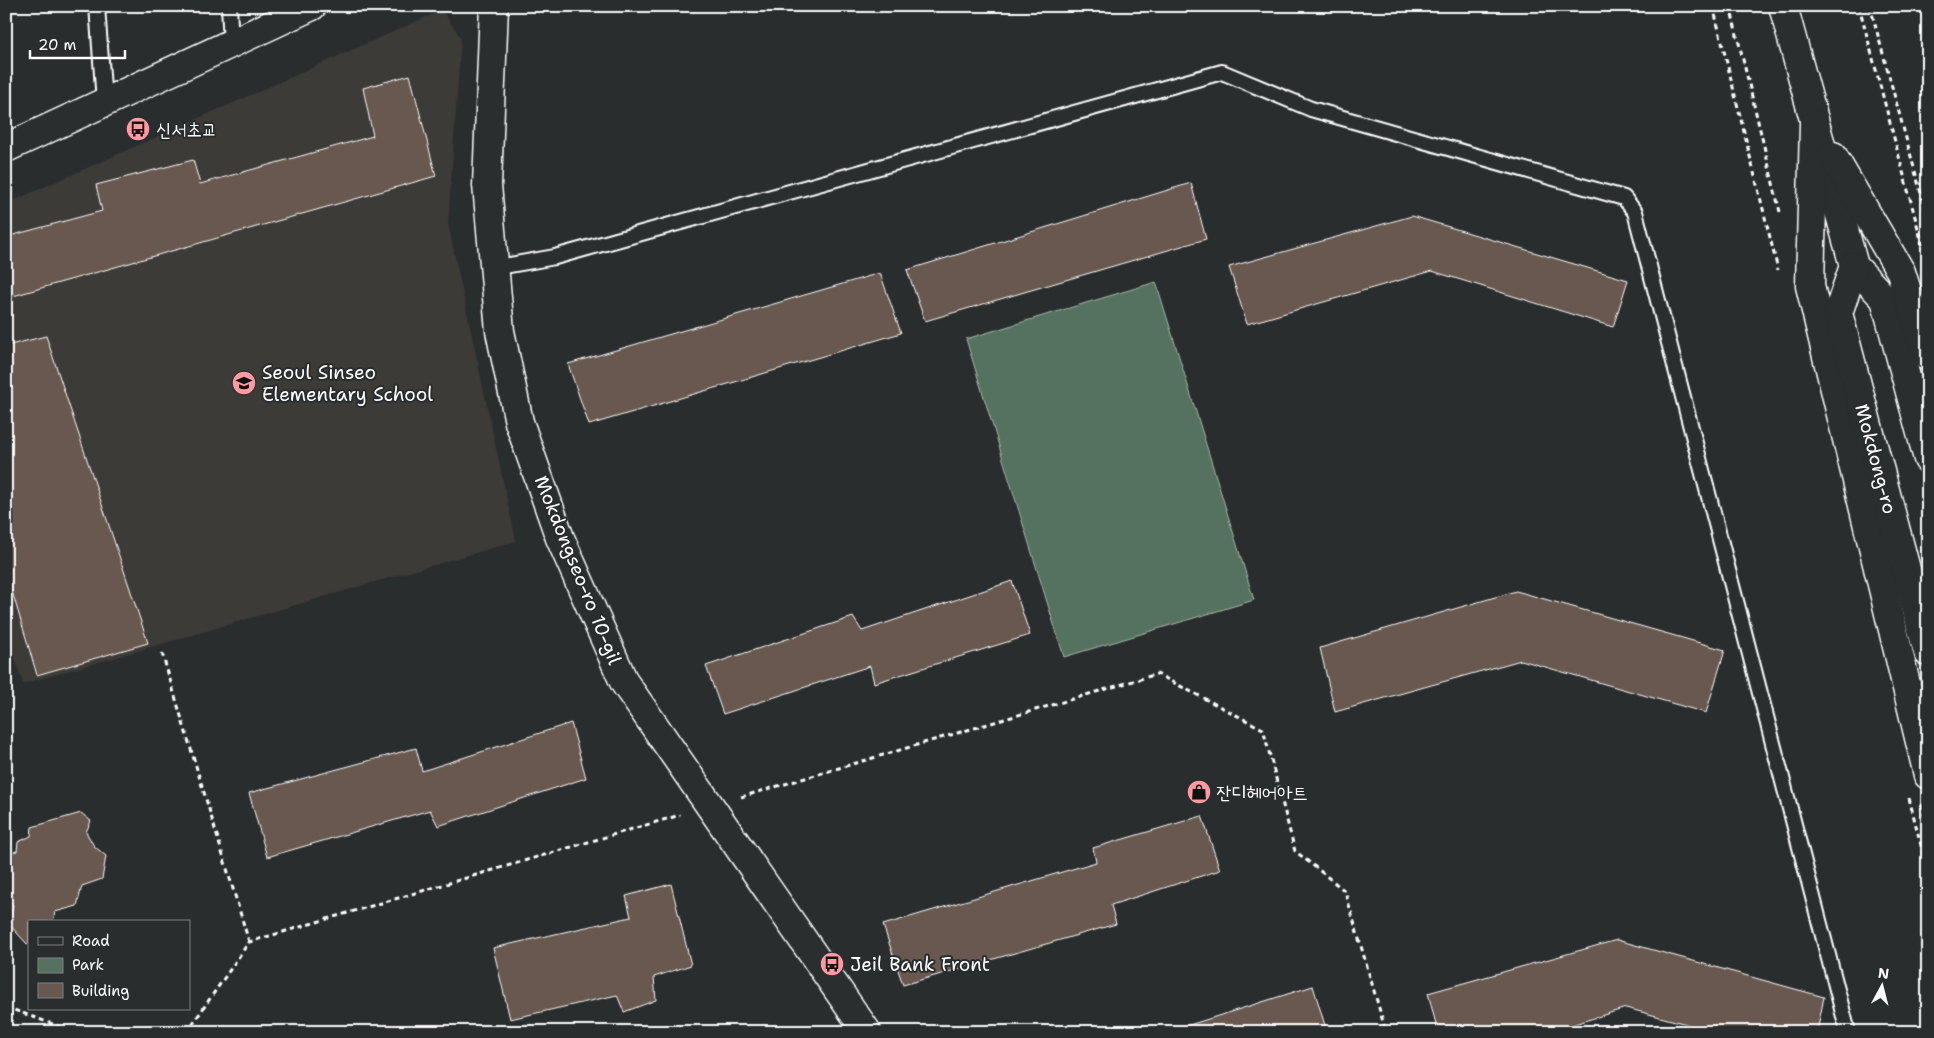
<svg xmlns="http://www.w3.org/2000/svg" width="1934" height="1038" font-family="'Shantell Sans','Poor Story',sans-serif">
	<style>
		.built { fill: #3d3a38 }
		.green { fill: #55715f; stroke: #aab8af }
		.building { fill: #685950; stroke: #fff }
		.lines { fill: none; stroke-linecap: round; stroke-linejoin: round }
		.lane-casing { stroke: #fff; stroke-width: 18 }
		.secondary-casing { stroke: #fff; stroke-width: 31 }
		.path { stroke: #fff; stroke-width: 3; stroke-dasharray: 5 4; stroke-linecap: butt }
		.lane { stroke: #2a2d2e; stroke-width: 14 }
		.secondary { stroke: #2a2d2e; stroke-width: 28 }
		.labels { text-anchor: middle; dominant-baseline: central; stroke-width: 4; stroke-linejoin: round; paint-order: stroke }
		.poi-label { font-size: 19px; fill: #fff; stroke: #2a2d2e; text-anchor: start }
		.street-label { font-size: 19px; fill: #fff; stroke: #2a2d2e }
	</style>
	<rect width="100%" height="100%" fill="#2a2d2e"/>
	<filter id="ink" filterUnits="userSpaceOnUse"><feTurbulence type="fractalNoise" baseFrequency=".02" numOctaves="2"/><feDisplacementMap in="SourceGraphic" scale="10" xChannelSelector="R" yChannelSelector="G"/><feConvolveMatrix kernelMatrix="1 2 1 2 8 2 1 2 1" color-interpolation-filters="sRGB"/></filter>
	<g filter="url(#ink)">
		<!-- built -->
		<path class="built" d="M442 10 461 38 448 224 516 541 23 684 6 629V204Z"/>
		<!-- green -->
		<path class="green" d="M1156 282 1254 600 1064 657 966 339Z"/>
		<!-- building -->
		<g class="building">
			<path d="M410 75 436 176 6 298V237L102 211 96 185 193 160 200 184 373 136 363 88Z"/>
			<path d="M1191 183 1206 239 925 321 907 270Z"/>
			<path d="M1412 216 1628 280 1613 327 1432 271 1247 324 1229 267Z"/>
			<path d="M880 273 901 333 589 425 568 364Z"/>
			<path d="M46 336 148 643 37 675 6 571V346Z"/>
			<path d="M1012 581 1030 635 874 683 870 666 723 714 706 666 853 617 862 631Z"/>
			<path d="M1516 591 1725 650 1706 713 1521 660 1335 712 1320 648Z"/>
			<path d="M571 723 586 778 438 826 430 810 267 857 249 793 416 748 422 771Z"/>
			<path d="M81 813 91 821 86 832 94 846 106 856 102 879 82 886 77 906 55 912 53 922H29V943L27 944 9 924 13 905 6 898V854L17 851 18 842 31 836 32 827Z"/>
			<path d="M1202 816 1220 870 1111 905 1116 924 903 985 883 925 1096 862 1093 848Z"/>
			<path d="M671 884 691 965 654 977 656 1000 624 1012 617 995 510 1019 493 948 631 917 626 896Z"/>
			<path d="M1617 940 1824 997 1817 1032H1717L1626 1008 1549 1032H1438L1428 993Z"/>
			<path d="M1313 986 1327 1032H1167Z"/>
		</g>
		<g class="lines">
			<!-- lane casing -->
			<g class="lane-casing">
				<g id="lane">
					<path d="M97 6 104 102"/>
					<path d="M229 6 231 44"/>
					<path d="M493 268 555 257 1222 72 1311 109 1624 198 1635 212 1848 1032"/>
				</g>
			</g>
			<!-- secondary casing -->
			<g class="secondary-casing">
				<g id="secondary">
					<path d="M494 6 487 185 500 331 519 422 560 538 624 682 867 1032"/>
					<path d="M1783 6 1854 266 1885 299 1928 459"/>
					<path d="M1814 124 1810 286 1928 775"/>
					<path d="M6 148 312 6"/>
					<path d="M1833 156 1901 272 1928 357"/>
					<path d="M1854 266 1838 313 1928 652"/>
				</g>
			</g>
			<!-- path -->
			<g class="path">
				<path d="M1713 6 1778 270"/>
				<path d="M1730 6 1780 212"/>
				<path d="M1859 6 1923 247"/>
				<path d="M1870 6 1928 219"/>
				<path d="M162 653 249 942"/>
				<path d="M741 797 1157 674 1263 729 1295 851 1345 891 1386 1032"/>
				<path d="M1909 798 1928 873"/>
				<path d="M1921 804 1928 830"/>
				<path d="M6 1007 74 1032"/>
				<path d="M187 1032 249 942 680 815"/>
			</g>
			<!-- lane -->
			<use href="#lane" class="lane"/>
			<!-- secondary -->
			<use href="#secondary" class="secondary"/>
		</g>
	</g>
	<!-- icons -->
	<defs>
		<g id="bus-disc" transform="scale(1.25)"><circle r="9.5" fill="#ff9aa2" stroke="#2a2d2e"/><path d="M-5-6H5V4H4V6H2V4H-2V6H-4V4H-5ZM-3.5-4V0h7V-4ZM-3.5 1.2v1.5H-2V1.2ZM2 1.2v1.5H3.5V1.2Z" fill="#111"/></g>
		<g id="school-disc" transform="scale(1.25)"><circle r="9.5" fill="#ff9aa2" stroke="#2a2d2e"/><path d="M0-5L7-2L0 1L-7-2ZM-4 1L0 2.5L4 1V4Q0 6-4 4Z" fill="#111"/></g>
		<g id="shop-disc" transform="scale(1.25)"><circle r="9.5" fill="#ff9aa2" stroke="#2a2d2e"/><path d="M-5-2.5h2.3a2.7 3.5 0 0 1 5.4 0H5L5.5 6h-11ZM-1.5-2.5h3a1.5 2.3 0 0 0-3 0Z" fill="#111"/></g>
	</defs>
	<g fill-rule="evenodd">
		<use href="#bus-disc" x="138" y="129"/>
		<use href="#school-disc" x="244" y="383"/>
		<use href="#shop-disc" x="1199" y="792"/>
		<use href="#bus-disc" x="832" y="964"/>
	</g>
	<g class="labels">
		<!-- poi labels -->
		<g class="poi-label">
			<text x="156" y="129">신서초교</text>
			<text x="262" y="372">Seoul Sinseo<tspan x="262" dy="22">Elementary School</tspan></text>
			<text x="1216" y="792">잔디헤어아트</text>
			<text x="850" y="964">Jeil Bank Front</text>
		</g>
		<!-- street labels -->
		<g class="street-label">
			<text transform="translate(1876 459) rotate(75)">Mokdong-ro</text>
			<text transform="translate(578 570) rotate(68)">Mokdongseo-ro 10-gil</text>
		</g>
	</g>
	<!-- margin -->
	<rect width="1934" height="1038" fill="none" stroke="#2a2d2e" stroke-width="25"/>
	<rect x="12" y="12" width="1909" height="1013" fill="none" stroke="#fff" stroke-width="2" filter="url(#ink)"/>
	<!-- legend -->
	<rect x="28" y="920" width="162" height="90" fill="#2a2d2e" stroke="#7f8182"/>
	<rect x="38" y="937" width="25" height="8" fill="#2a2d2e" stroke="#7f8182"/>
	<text x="72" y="946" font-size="15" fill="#ffffff">Road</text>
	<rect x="38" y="958" width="25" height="15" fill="#55715f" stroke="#7f8182"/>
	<text x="72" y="970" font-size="15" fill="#ffffff">Park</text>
	<rect x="38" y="983" width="25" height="15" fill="#685950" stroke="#7f8182"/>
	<text x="72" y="996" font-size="15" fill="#ffffff">Building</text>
	<!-- north arrow -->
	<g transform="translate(1882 986) rotate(7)" stroke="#2a2d2e" stroke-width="4" paint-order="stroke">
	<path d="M0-4L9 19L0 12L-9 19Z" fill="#ffffff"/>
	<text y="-8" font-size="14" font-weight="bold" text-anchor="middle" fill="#ffffff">N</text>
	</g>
	<!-- scale -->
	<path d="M30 50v8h95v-8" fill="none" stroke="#ffffff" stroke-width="2.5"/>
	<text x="38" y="50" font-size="15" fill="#ffffff" stroke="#2a2d2e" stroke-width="4" paint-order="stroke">20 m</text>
</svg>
